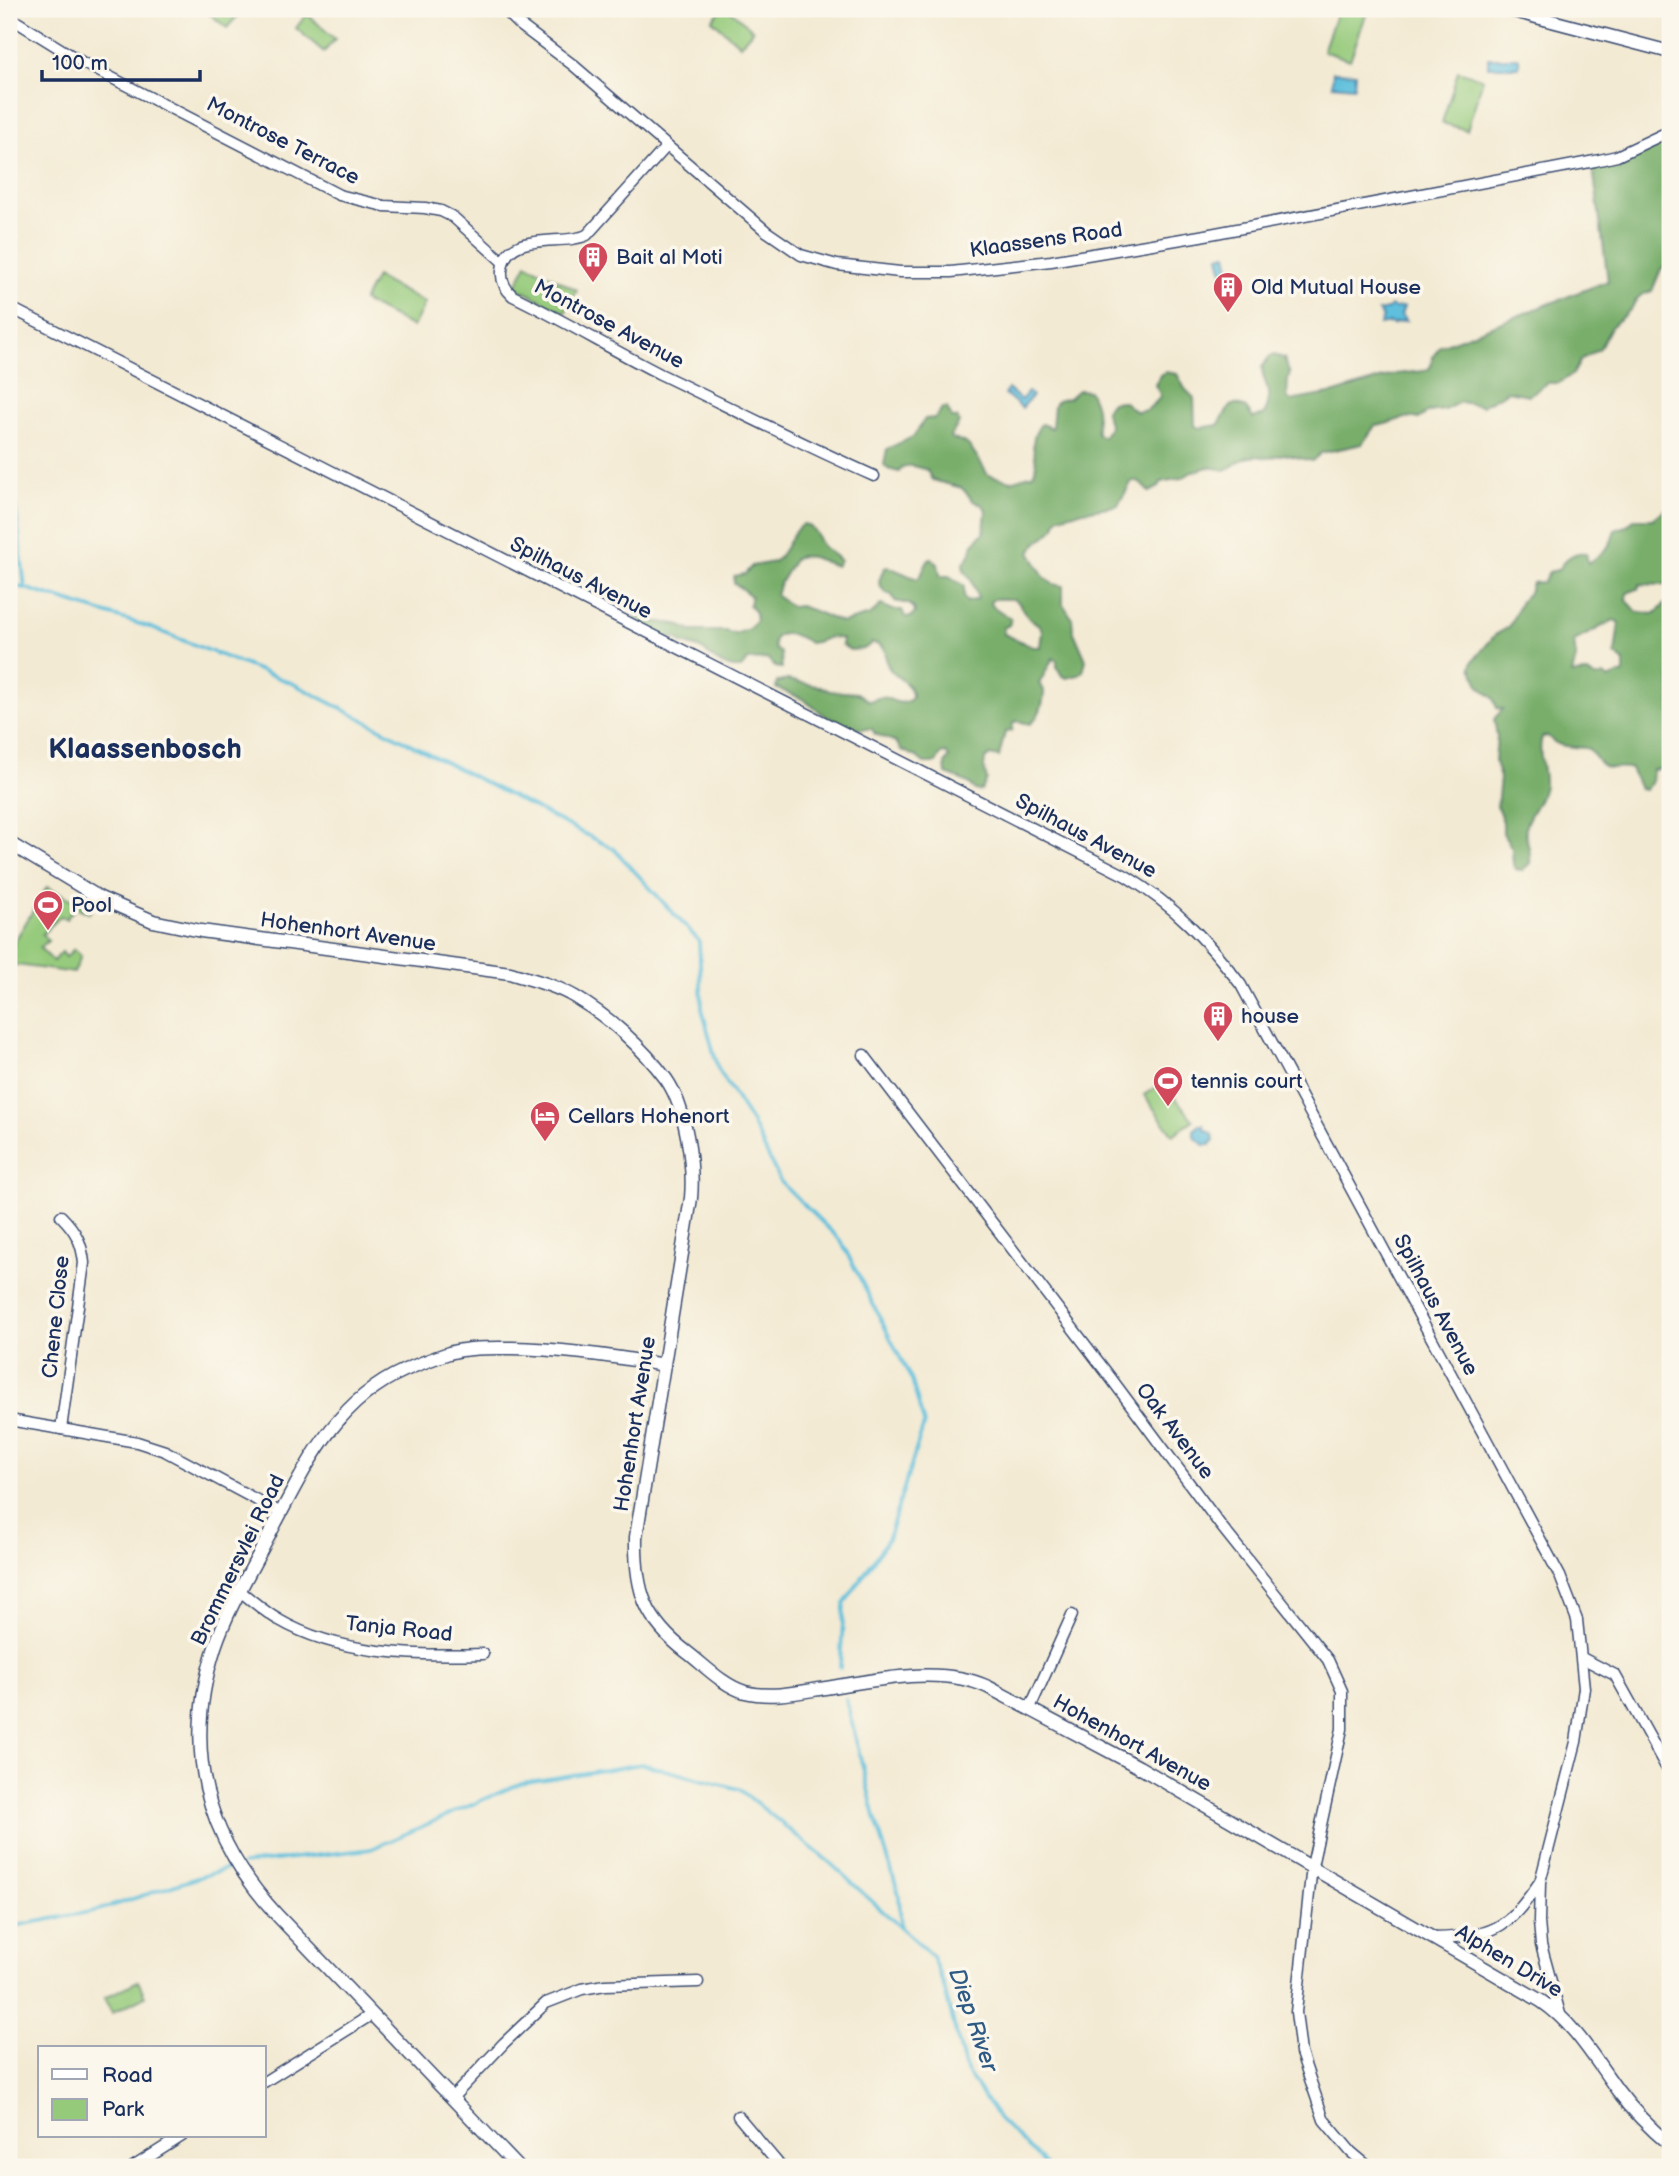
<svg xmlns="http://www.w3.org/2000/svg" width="1679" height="2176" font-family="'Balsamiq Sans',sans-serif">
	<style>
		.green { fill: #96ca7b; stroke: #587c6c; stroke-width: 2 }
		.forest { fill: #78ae6b; stroke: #4a6e64; stroke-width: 2; fill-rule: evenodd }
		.water { fill: #5ebfdc; stroke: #3c779d; stroke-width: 2 }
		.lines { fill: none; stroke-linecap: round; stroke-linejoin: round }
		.stream { stroke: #5ebfdc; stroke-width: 3.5 }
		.minor-casing { stroke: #3b4b70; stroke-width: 13 }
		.tertiary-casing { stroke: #3b4b70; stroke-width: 15 }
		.minor { stroke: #fff; stroke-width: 10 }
		.tertiary { stroke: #fff; stroke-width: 12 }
		.labels { text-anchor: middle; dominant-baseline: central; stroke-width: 7; stroke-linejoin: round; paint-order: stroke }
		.street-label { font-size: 21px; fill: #1b2f5e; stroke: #fbf7ec }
		.poi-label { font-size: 21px; fill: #1b2f5e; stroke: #fbf7ec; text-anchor: start }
		.water-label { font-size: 23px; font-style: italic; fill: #2f5a84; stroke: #fbf7ec }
		.district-label { font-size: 28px; font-weight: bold; fill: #1b2f5e; stroke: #fbf7ec }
	</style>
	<rect width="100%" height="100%" fill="#fbf7ec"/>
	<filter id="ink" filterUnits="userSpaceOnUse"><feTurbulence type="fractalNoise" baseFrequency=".0143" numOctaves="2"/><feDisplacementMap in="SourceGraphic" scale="14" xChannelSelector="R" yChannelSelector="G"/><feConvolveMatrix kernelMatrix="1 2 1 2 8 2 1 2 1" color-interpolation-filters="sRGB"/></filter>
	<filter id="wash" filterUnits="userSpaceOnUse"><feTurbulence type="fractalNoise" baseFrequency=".00686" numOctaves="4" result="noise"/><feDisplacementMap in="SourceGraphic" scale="28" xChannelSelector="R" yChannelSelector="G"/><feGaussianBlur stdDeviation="1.57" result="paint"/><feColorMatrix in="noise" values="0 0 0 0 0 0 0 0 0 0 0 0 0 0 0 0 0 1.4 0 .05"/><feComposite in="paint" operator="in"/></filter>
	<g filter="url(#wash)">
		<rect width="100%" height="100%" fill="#f3ead3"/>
		<!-- green -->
		<g class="green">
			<path d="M204 9H235L240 13 227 28Z"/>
			<path d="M722 9H729L753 30 740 45 712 20Z"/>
			<path d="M1338 9H1368L1350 60 1323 51Z"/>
			<path d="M307 14 335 39 324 52 296 28Z"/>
			<path d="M1458 71 1483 79 1467 130 1442 123Z"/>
			<path d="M527 264 577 290 565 313 515 287Z"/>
			<path d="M376 277 425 303 413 327 363 301Z"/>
			<path d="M47 887 91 909 89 913 76 907 66 919 61 916 42 934 48 941 40 948 53 961 62 952 66 957 74 949 81 956 74 973 9 964V951Z"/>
			<path d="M1163 1082 1193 1120 1173 1135 1144 1095Z"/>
			<path d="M138 1981 145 1996 112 2013 104 1998Z"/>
		</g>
		<!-- forest -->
		<g class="forest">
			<path d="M1670 141V263L1661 269 1652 291 1641 295 1637 299 1631 309 1611 327 1600 348 1581 360 1573 374 1559 383H1548L1529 395 1507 391C1500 398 1490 399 1483 406L1460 402 1444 410 1428 412 1419 419C1402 414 1391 425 1375 426L1362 444 1321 453 1312 461 1284 454 1268 458 1257 456 1245 458 1226 470 1208 467 1192 472 1182 478 1161 482 1159 487 1149 492 1138 481H1132L1118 505C1101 509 1073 511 1058 518L1054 529 1037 543 1030 552 1044 577 1053 584 1063 586V604L1072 618 1073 630 1086 660 1083 671 1078 675 1067 678 1062 676 1057 667V661L1053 658 1039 684 1044 690C1044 702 1040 717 1030 724L1017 721 1013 723 1012 731 1005 732 999 757 990 755 985 759 984 768 987 780 981 791 975 790 967 782 946 774 945 764 949 757 946 753 941 754 936 763H924L917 757 901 750 896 742 875 734 872 729H858L834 722 801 698 776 688 777 682 788 680 821 687 830 691 857 693 869 701 882 697C893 699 901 708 912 698 913 677 883 679 886 652L880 645 872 643 864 649 850 650 842 645V639C823 634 825 642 809 643 799 634 769 626 775 649L781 653 782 668 775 667 768 659 748 660 741 668C727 669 717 663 707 653 700 647 688 645 680 642L677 638H665L634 618 639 614 658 622 677 624 691 631H726L735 634 749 629 756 621 755 613 749 605 751 596 734 583V576L745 574 752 566 774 562C787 552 789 533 803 524 817 527 815 536 822 545 827 552 836 555 840 561L836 566 812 557 801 556 795 558 779 585 776 596 792 607 800 606 814 611 842 623 870 615 881 605 893 610H902L905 617H911L915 613 914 608 909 604 895 601 892 595 886 593 880 586 879 581 884 568 889 567 917 579C925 573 924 563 931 558L938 564 940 576H949L964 586V597L967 602 978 599 971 579 964 570 963 564 970 555 973 544 984 532 986 510 983 505 973 501 962 488 932 480 927 470C917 467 904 461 899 472L888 469 884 465 887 449 913 437 925 419 936 418 942 408H947L952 418H957L959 423 950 437C956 442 961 440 967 444 974 450 983 467 988 475L1011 481 1033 474C1043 458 1023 448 1041 424L1052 428 1054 405 1057 401 1069 398 1078 390 1089 391C1099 408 1096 416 1097 434L1103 437 1110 427 1105 411 1112 402 1123 401 1136 412 1147 410 1159 399 1160 394 1155 385 1160 375 1165 372 1177 374 1185 389 1194 398 1195 426 1200 428 1218 425 1230 406 1235 404 1246 408 1253 418 1264 415C1276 387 1263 389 1262 367L1269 357 1274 355 1284 358 1290 374 1288 379 1287 396 1290 401 1335 393 1396 374 1424 371 1430 368 1433 357 1440 346 1608 281 1593 168 1594 166ZM994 599H1013L1018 602 1027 616 1040 626 1042 631 1040 647H1033L1004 634 1003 628 1009 625 1011 619 991 605 990 602Z"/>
			<path d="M1666 509H1670V581L1663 585 1640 584 1638 589 1627 593 1626 599 1637 612 1654 614 1670 600V768L1653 770 1652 781 1645 790 1640 789 1631 769C1623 766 1620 768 1612 768 1600 768 1596 757 1589 749 1574 745 1558 750 1548 736L1542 737C1537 753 1545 769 1544 785 1542 802 1530 811 1526 825 1523 834 1532 849 1530 863L1522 871 1516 869 1513 865 1512 848 1503 833V822L1497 806 1500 778 1495 762 1497 736 1494 719 1503 709 1497 708 1493 698 1480 687 1471 667 1473 661 1495 635 1509 627 1521 601 1529 593 1532 583 1543 582 1549 572 1558 570C1564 560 1573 551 1586 553L1588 563C1594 560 1608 549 1611 542 1613 538 1613 534 1615 530L1627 526 1635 519H1653ZM1614 620 1619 623 1615 654 1624 662V673L1608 679 1604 675C1597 679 1593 678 1588 673L1572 674 1576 658 1574 641Z"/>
		</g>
		<!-- water -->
		<g class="water">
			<rect x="1488" y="58" width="31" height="9"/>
			<path d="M1333 72 1355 73 1354 87 1332 85Z"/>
			<path d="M1227 254 1232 276 1224 278 1219 256Z"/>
			<path d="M1391 306 1394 308 1404 307 1401 315 1406 321 1395 323 1393 325 1390 323 1380 325 1383 317 1378 311 1388 309Z"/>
			<path d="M1008 389 1021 400 1028 392 1032 396 1022 408 1005 394Z"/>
			<path d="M1200 1125H1204V1129L1213 1134 1214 1141 1210 1145H1205L1194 1137V1130Z"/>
		</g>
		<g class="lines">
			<!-- stream -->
			<g class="stream">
				<path d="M9 481 14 493 25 588 149 627 294 684 614 849 699 941 702 1009 718 1069 752 1123 780 1181 841 1241 912 1381 924 1424 888 1539 844 1604 840 1668"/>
				<path d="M9 584 24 588"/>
				<path d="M846 1699 875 1817 899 1895 901 1927"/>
				<path d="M243 1864 371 1849 521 1783 642 1764 739 1789 828 1861 932 1956 943 1983 966 2071 999 2119 1048 2167"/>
				<path d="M9 1927 95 1911 231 1867"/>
			</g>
		</g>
	</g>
	<g filter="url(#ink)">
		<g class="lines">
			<!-- minor casing -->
			<g class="minor-casing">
				<g id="minor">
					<path d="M504 9 520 25 573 65 766 231 801 255 837 265 900 272H951L1051 261 1200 236 1595 161 1617 156 1670 131"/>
					<path d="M9 17 85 64 339 195 384 206 425 208 441 211 453 217 503 262"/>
					<path d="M666 147 587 235C562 247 504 229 502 271 501 281 505 289 513 296 563 320 611 349 660 374 731 408 802 444 874 476"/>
					<path d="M9 307 1126 876C1175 906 1206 939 1241 985L1560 1576 1577 1620 1584 1688 1576 1742 1540 1882 1539 1922 1541 1945 1560 2014"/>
					<path d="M864 1055 1110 1377 1221 1526 1328 1660 1342 1691V1729L1312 1866 1296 2012 1301 2053 1324 2120 1351 2152 1369 2167"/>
					<path d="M61 1216C76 1231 82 1243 84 1263L61 1429"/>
					<path d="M9 1420 137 1442 165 1451 281 1513"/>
					<path d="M241 1592C253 1601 266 1613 279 1620 339 1655 416 1656 483 1654"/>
					<path d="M1582 1658 1615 1675 1670 1774"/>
					<path d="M1030 1708 1072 1615"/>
					<path d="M1434 1938C1492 1936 1506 1931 1539 1883"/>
					<path d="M264 2082 371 2015"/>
					<path d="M452 2098 504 2043 546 2003 582 1989 605 1985 698 1982"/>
					<path d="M738 2116 781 2167"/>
					<path d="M133 2167 182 2136"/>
				</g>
			</g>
			<!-- tertiary casing -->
			<g class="tertiary-casing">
				<g id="tertiary">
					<path d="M1506 9 1670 52"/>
					<path d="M9 843 100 898 153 921 201 931 510 973C532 980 555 985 575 997 609 1017 643 1048 666 1079 686 1107 694 1165 691 1198L636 1537C635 1590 644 1620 688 1653 705 1666 724 1686 745 1692 769 1698 795 1693 819 1689 870 1681 940 1664 988 1687L1139 1767 1541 2001C1575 2024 1594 2058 1618 2091 1633 2111 1651 2129 1670 2145"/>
					<path d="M518 2167 277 1915C205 1837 182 1749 215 1647 229 1605 255 1564 275 1524 308 1462 336 1401 405 1370 419 1364 434 1358 449 1353 469 1347 492 1348 512 1348 564 1349 613 1356 664 1365"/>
				</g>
			</g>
			<!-- minor -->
			<use href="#minor" class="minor"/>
			<!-- tertiary -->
			<use href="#tertiary" class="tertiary"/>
		</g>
	</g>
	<!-- icons -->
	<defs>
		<g id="building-pin" transform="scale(1.575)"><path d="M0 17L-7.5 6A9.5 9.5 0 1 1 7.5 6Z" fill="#d1495b" stroke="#fbf7ec"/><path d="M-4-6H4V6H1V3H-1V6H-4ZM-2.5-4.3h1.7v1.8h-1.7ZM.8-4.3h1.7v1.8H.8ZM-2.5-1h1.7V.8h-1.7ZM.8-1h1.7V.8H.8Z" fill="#fff"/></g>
		<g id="stadium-pin" transform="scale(1.575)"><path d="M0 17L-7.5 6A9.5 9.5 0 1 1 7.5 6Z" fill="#d1495b" stroke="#fbf7ec"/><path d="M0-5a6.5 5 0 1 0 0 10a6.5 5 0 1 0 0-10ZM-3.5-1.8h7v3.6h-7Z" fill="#fff"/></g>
		<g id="hotel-pin" transform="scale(1.575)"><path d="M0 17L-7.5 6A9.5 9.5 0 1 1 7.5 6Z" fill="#d1495b" stroke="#fbf7ec"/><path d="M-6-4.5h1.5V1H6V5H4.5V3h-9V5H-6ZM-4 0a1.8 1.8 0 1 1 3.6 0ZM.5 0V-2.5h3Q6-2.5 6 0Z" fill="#fff"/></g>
	</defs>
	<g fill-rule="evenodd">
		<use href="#building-pin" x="593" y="257"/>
		<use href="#building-pin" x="1228" y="287"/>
		<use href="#stadium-pin" x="48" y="905"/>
		<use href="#building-pin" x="1218" y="1016"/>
		<use href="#stadium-pin" x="1168" y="1081"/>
		<use href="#hotel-pin" x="545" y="1116"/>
	</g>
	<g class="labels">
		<!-- street labels -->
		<g class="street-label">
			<text transform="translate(283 141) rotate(27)">Montrose Terrace</text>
			<text transform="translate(1046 240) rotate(-8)">Klaassens Road</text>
			<text transform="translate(609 324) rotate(28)">Montrose Avenue</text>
			<text transform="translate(581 578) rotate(27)">Spilhaus Avenue</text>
			<text transform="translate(1086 836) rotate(28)">Spilhaus Avenue</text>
			<text transform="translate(348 932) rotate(8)">Hohenhort Avenue</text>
			<text transform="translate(1436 1305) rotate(62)">Spilhaus Avenue</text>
			<text transform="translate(56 1317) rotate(-84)">Chene Close</text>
			<text transform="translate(635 1424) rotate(-81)">Hohenhort Avenue</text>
			<text transform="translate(1175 1431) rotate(53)">Oak Avenue</text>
			<text transform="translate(238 1560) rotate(-64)">Brommersvlei Road</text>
			<text transform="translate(399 1629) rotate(6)">Tanja Road</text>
			<text transform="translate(1132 1743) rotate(29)">Hohenhort Avenue</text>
			<text transform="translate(1509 1961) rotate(31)">Alphen Drive</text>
		</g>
		<!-- poi labels -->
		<g class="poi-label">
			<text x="616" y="257">Bait al Moti</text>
			<text x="1251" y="287">Old Mutual House</text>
			<text x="71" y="905">Pool</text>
			<text x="1241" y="1016">house</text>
			<text x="1191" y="1081">tennis court</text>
			<text x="568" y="1116">Cellars Hohenort</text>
		</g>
		<!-- water labels -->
		<g class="water-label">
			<text transform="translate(973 2020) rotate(71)">Diep River</text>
		</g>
		<!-- district labels -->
		<g class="district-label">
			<text x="145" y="749">Klaassenbosch</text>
		</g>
	</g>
	<!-- margin -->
	<rect width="1679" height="2176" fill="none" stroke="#fbf7ec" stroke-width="35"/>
	<!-- legend -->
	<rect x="38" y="2046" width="228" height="91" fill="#fbf7ec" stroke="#a1a7b3" stroke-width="2"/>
	<rect x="52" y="2069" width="35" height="10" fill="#ffffff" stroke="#a1a7b3" stroke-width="2"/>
	<text x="102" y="2082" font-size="21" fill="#1b2f5e">Road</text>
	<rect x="52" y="2099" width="35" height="21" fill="#96ca7b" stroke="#a1a7b3" stroke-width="2"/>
	<text x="102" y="2116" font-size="21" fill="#1b2f5e">Park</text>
	<!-- scale -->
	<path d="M42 70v10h158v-10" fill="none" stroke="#1b2f5e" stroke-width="3.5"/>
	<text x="52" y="70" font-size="21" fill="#1b2f5e" stroke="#fbf7ec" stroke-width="5" paint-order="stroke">100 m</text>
</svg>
